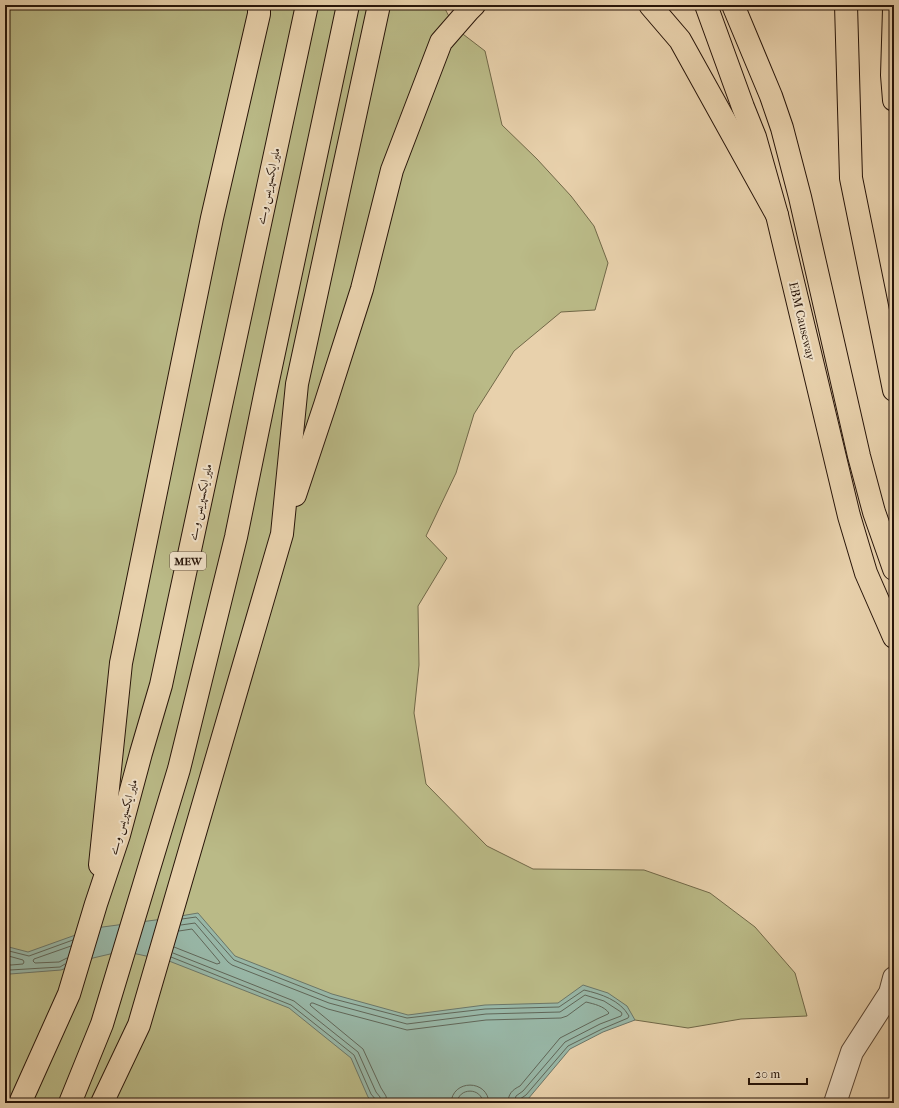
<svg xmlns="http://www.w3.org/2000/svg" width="899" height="1108" font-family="'IM FELL French Canon',Amiri,serif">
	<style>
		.green { fill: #baba87; stroke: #716848 }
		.water { fill: #98b7a7; stroke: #6b7668 }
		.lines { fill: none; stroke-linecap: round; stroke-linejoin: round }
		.shore { stroke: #606658; stroke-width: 1 }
		.minor-casing { stroke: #584432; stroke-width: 24 }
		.major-casing { stroke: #281509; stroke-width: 24 }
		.highway-casing { stroke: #281509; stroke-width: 24 }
		.minor { stroke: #f0e1c9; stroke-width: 22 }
		.major { stroke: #e8d1ac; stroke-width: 22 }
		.highway { stroke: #e8d1ac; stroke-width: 22 }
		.labels { text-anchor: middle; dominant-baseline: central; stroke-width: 4; stroke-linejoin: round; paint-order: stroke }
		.shield { fill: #f0e1c9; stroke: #645243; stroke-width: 1 }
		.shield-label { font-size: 11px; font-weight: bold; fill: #281509 }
		.street-label { font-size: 12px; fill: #281509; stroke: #f0e1c9 }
	</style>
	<rect width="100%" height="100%" fill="#e8d1ac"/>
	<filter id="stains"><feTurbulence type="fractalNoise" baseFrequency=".005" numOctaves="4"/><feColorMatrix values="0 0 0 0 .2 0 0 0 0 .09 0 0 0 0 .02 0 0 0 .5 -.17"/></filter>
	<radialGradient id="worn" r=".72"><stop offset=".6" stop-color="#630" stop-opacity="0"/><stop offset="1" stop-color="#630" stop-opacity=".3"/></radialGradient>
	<!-- green -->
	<path class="green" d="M5 5H443L455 28 485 51 502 125 537 159 571 196 594 226 608 263 595 310 561 312 514 351 474 414 456 473 426 536 447 558 418 606 419 665 414 713 426 784 487 846 533 869 644 870 710 893 755 927 795 973 807 1016 741 1019 688 1028 635 1020 611 1005 410 1103H5Z"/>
	<!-- water -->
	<path class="water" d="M198 913 235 956 332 994 408 1015 485 1005 558 1003 583 985 608 993 627 1006 635 1020 603 1032 570 1049 528 1099 518 1103H479L470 1100 460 1103H373L368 1097 351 1058 289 1008 169 961 123 951 93 958 61 970 10 974 5 973V946L28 952 95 928 163 919Z"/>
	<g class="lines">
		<!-- shore -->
		<g class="shore">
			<path d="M182 919 196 917 234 960 330 998 407 1018 485 1009 559 1007 584 990C601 994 620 1000 629 1016L628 1018 602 1029 568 1046 526 1095 520 1099 519 1103"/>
			<path d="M181 925 195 923 228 962 232 965 329 1003 407 1024 486 1014 560 1012 563 1010 585 995 604 1001 621 1012 622 1014 621 1016 600 1024 565 1042 523 1091 516 1096 514 1103"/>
			<path d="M174 947 217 964 220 963 219 961 192 929 179 931"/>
			<path d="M5 950 29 956 73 940"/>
			<path d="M173 953 294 1001 358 1052 376 1092 380 1097 381 1103"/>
			<path d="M5 955 23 960 24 962 23 964 11 965 5 964"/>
			<path d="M171 957 291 1005 354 1055 371 1094 376 1100V1103"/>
			<path d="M67 958 59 962 35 963 33 961 34 959 71 946"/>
			<path d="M5 969 10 970 60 967 65 964"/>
			<path d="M387 1103 386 1096 381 1088 363 1049 311 1006 310 1005 311 1003H313L328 1009 407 1030 486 1020 561 1018 567 1016 586 1002C594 1004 604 1006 609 1013L608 1014 597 1019 560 1038 520 1086C512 1090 508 1094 508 1103"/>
			<path d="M451 1103C452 1079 488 1079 489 1103"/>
			<path d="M457 1103C458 1087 482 1087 483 1103"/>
		</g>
		<!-- minor casing -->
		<g class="minor-casing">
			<path id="minor" d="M835 1103 852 1052 890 993 894 978"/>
		</g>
		<!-- major casing -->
		<g class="major-casing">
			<g id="major">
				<path d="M706 5 743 107 755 137 777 215 849 516 866 573 894 637"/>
				<path d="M733 5 771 96 782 128 800 197 859 456 874 512 894 569"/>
				<path d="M846 5 851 178 894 390"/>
				<path d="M894 9 892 75 894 100"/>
			</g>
		</g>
		<!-- highway casing -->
		<g class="highway-casing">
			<g id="highway">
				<path d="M650 5 680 40 777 215"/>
				<path d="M295 495 325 405 362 289 392 170 441 42 468 11 474 5"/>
				<path d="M100 865 121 663 212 218 259 14V5"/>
				<path d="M20 1103 69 994 96 904 119 835 141 753 161 685 307 5"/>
				<path d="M70 1103 102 1024 179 769 236 537 266 390 348 5"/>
				<path d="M102 1103 139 1025 282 534 297 384 379 5"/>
			</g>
		</g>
		<!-- minor -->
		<use href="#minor" class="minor"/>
		<!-- major -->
		<use href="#major" class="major"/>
		<!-- highway -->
		<use href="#highway" class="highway"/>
	</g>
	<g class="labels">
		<!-- shield labels -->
		<rect class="shield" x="170" y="552" width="36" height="18" rx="3"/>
		<g class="shield-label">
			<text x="188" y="561">MEW</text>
		</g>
		<!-- street labels -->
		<g class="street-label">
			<text transform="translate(268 186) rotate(-78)">ملیر ایکسپریس وے</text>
			<text transform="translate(802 321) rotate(77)">EBM Causeway</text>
			<text transform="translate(200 502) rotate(-78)">ملیر ایکسپریس وے</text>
			<text transform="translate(123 817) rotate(-74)">ملیر ایکسپریس وے</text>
		</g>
	</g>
	<!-- margin -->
	<rect width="899" height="1108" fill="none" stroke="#e8d1ac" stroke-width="20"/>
	<rect x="6" y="6" width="887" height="1096" fill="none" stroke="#281509" stroke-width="2"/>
	<rect x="10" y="10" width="879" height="1088" fill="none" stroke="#281509"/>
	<!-- scale -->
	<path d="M749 1078v6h58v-6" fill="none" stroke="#281509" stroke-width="2"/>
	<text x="755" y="1078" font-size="12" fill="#281509" stroke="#f0e1c9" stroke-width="3" paint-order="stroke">20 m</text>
	<rect width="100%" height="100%" filter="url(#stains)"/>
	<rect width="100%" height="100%" fill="url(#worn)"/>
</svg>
